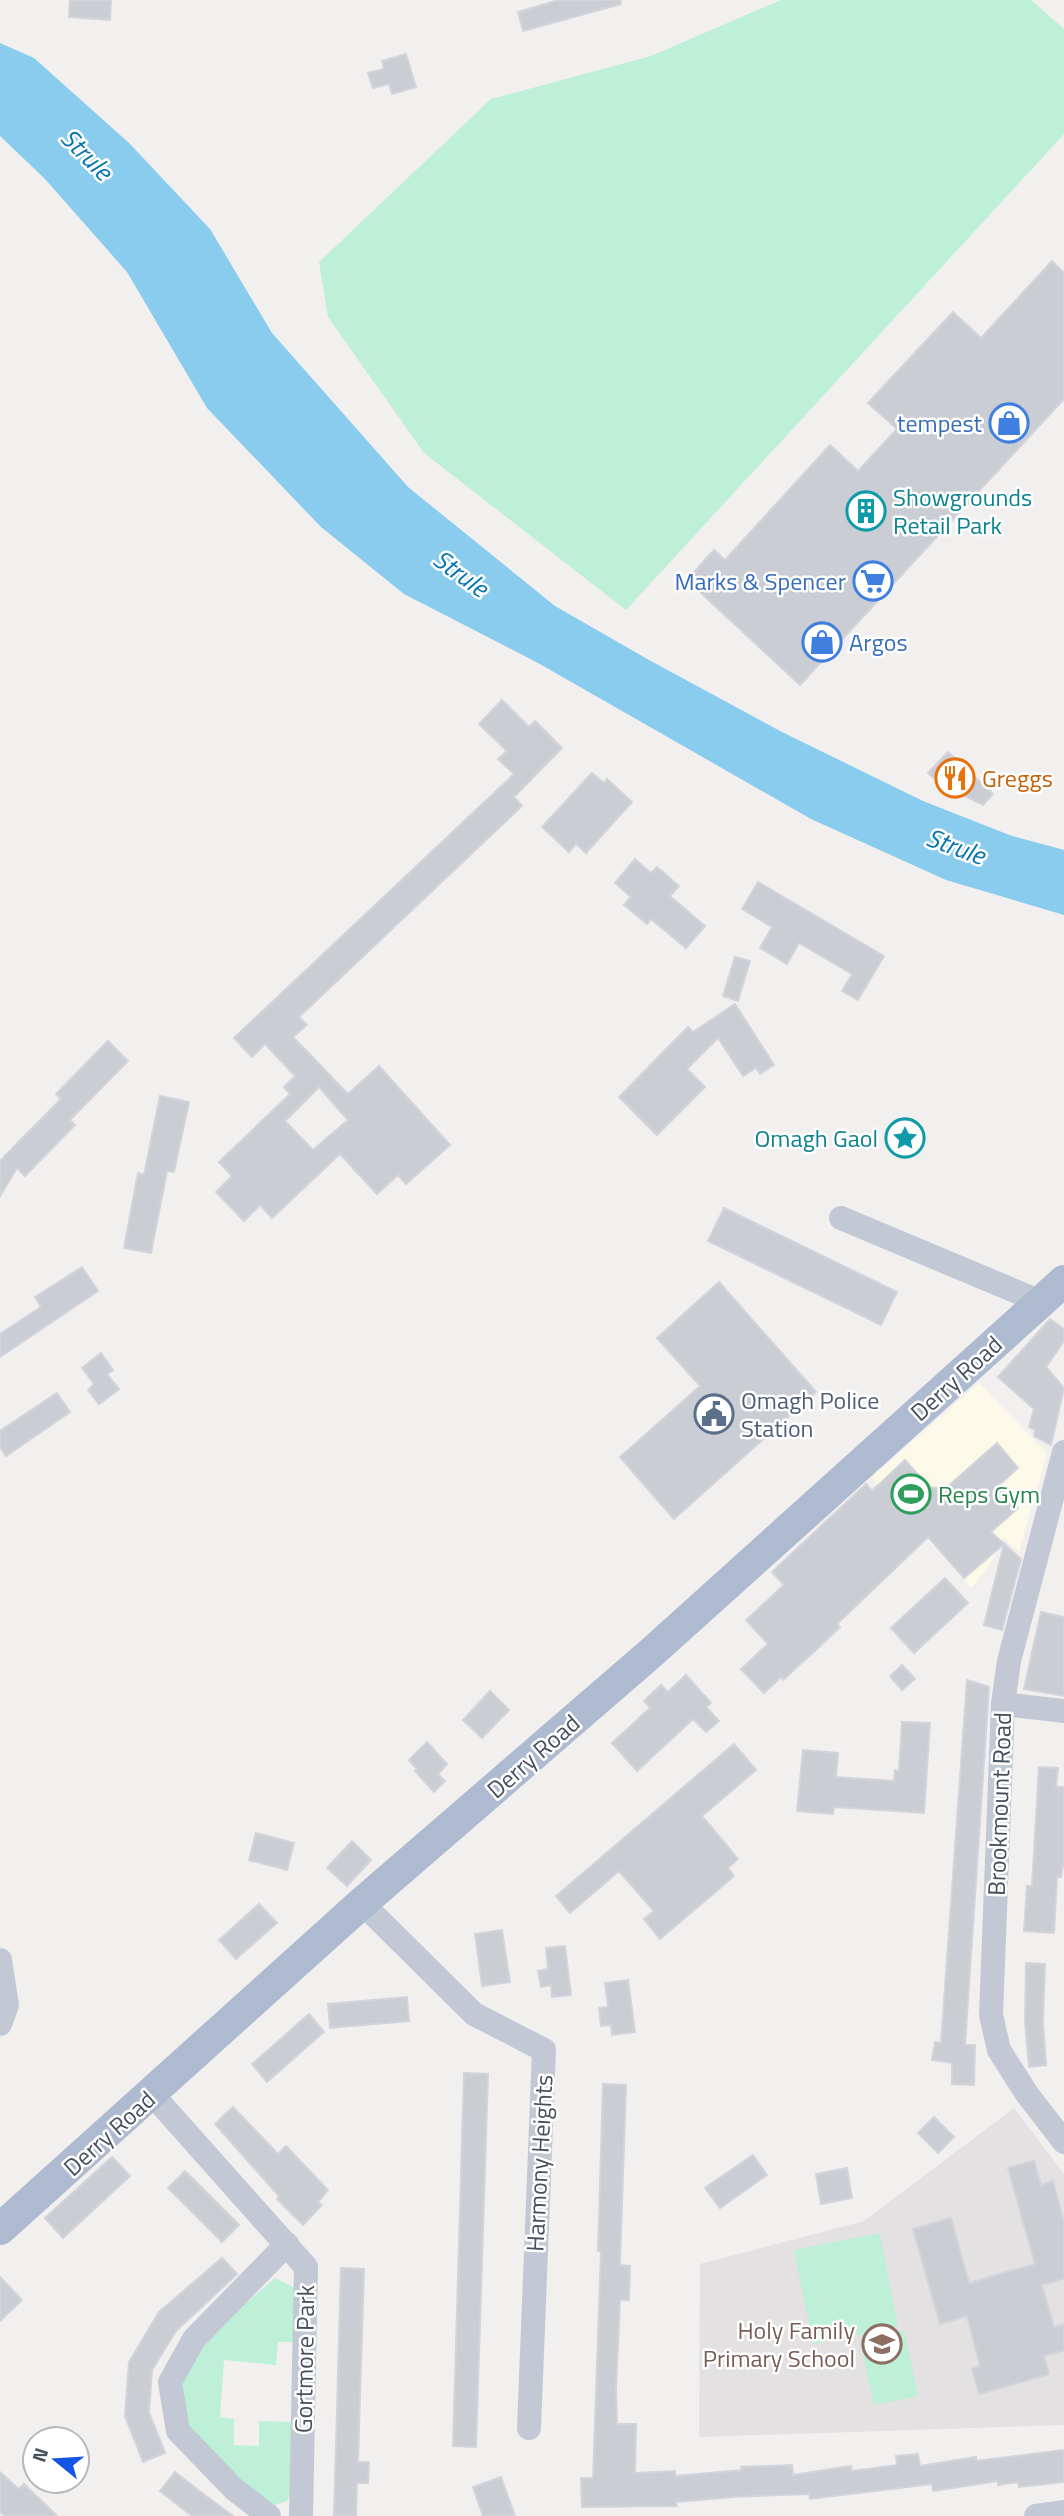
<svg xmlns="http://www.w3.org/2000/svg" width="1064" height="2516" font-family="'Titillium Web',sans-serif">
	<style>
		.commercial { fill: #fcf9e9 }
		.education { fill: #e3e1e1 }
		.green { fill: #bdf0d7 }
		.water { fill: #89ccee }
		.building { fill: #cbcdd5; stroke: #d3d4db; stroke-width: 2; fill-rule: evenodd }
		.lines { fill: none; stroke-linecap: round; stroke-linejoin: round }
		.minor { stroke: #c2c9d5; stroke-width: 24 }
		.major { stroke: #aebacf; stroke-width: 32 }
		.labels { text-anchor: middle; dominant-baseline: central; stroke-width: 5; stroke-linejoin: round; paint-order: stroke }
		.shop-label { font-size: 24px; fill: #366cbe; stroke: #fff; text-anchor: end }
		.culture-label { font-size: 24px; fill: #0d838f; stroke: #fff; text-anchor: start }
		.food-label { font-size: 24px; fill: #c56008; stroke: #fff; text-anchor: start }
		.street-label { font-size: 24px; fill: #47505d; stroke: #fff }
		.service-label { font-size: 24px; fill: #4e5e75; stroke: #fff; text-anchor: start }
		.leisure-label { font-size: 24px; fill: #27864d; stroke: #fff; text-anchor: start }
		.education-label { font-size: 24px; fill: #785e54; stroke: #fff; text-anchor: end }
		.water-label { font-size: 26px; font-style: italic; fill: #0876ae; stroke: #fff }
	</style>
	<rect width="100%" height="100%" fill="#f2efef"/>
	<!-- commercial -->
	<path class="commercial" d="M979 1383 1047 1453 1019 1552 1003 1538 991 1563 971 1588 872 1477Z"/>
	<!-- education -->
	<path class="education" d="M1014 2108 1064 2174V2425L699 2437 700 2264 864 2221Z"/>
	<!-- green -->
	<g class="green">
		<path d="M781 0H1031L1064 29V134L626 610 424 453 328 317 319 262 491 99 651 56Z"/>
		<path d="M880 2233 898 2327 813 2344 794 2250Z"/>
		<path d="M275 2278 297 2289 298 2342H278L276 2365 224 2360 220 2417 234 2419V2445L259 2446V2421L292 2422 293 2490 287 2501 275 2505 265 2501 196 2439 186 2425 182 2381 203 2340Z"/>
		<path d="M904 2330 918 2396 874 2405 860 2340Z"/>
	</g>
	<!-- water -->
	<path class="water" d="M0 43 34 58 129 143 210 229 272 333 408 487 555 606 649 660 782 732 923 801 1012 836 1064 850V915L946 880 811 819 538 663 404 594 321 527 207 408 127 272 45 179 0 136Z"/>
	<!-- building -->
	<g class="building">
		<path d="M70 0H111L110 20 69 17Z"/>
		<path d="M559 0H620L621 4 523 31 518 12Z"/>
		<path d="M406 54 416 87 392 94 389 84 373 88 368 73 384 69 382 61Z"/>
		<path d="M1052 261 1064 273V399L800 685 687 580 714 550 725 560 830 445 858 471 897 429 868 403 953 312 981 338Z"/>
		<path d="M502 700 529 727 535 721 562 748 514 797 522 806 299 1017 307 1025 293 1037 348 1094 379 1066 450 1145 406 1184 398 1175 377 1194 340 1154 272 1218 260 1205 244 1221 216 1192 232 1176 219 1162 290 1094 284 1087 295 1076 265 1044 252 1057 234 1038 514 774 498 759 507 751 479 724ZM319 1087 348 1120 313 1150 285 1121Z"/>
		<path d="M948 752 993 794 983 805 939 783 928 773Z"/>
		<path d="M592 773 604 783 607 779 632 802 586 853 576 844 569 852 542 827Z"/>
		<path d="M635 859 651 873 657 867 679 886 670 896 705 926 686 948 651 919 647 924 624 905 631 897 615 883Z"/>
		<path d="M758 882 884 956 858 1000 842 991 852 974 799 943 787 964 760 948 772 927 742 909Z"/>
		<path d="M735 957 750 961 738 1001 723 996Z"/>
		<path d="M735 1004 774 1065 760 1074 756 1068 743 1076 718 1038 687 1069 705 1087 657 1135 619 1097 688 1027 693 1032Z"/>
		<path d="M108 1041 128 1061 70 1120 75 1125 25 1176 17 1168 0 1196V1161L61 1099 56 1094Z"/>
		<path d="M160 1096 189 1102 174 1172 167 1171 151 1253 124 1248 138 1173 144 1175Z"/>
		<path d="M724 1208 897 1292 881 1325 708 1241Z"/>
		<path d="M82 1267 98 1291 0 1357V1334L41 1307 35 1297Z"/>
		<path d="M719 1282 816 1392 674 1519 620 1457 700 1386 657 1338Z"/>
		<path d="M1050 1319 1064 1329V1341L1046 1367 1064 1388 1051 1445 1034 1436 1035 1430 1029 1427 1034 1409 998 1377Z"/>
		<path d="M101 1353 113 1370 107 1374 119 1389 99 1404 88 1390 94 1384 82 1368Z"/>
		<path d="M57 1393 70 1412 6 1456 0 1447V1431Z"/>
		<path d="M997 1443 1018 1468 998 1486 1018 1508 991 1532 1021 1559 1002 1630 984 1625 1004 1544 964 1578 928 1537 837 1624 840 1627 818 1648 783 1680 781 1677 764 1693 741 1669 768 1644 746 1620 784 1585 772 1572 866 1484 872 1491 905 1460 929 1487 945 1489Z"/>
		<path d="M945 1578 968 1603 914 1653 891 1628Z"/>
		<path d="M1041 1612 1064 1617V1696L1024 1689Z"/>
		<path d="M902 1665 915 1679 902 1690 890 1676Z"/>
		<path d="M686 1675 711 1703 706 1707 719 1721 706 1732 693 1719 637 1771 612 1743 650 1708 644 1701 661 1685 668 1692Z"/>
		<path d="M967 1680 989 1687 965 2045H975L974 2085 952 2084V2063L932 2060 935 2042 941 2043Z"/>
		<path d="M490 1691 509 1710 482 1738 463 1720Z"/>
		<path d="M902 1722 930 1723 924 1813 834 1807 833 1814 797 1811 803 1750 838 1753 836 1777 894 1781 895 1770 899 1771Z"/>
		<path d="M427 1742 447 1764 438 1774 445 1781 434 1792 415 1771 417 1769 409 1760Z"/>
		<path d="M734 1744 756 1770 702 1816 738 1859 728 1868 734 1876 660 1939 644 1919 654 1911 619 1871 570 1913 556 1896Z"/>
		<path d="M1039 1767 1058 1768 1056 1787H1064V1859L1061 1877H1057L1054 1933 1024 1931 1027 1886H1032Z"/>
		<path d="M256 1833 294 1843 287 1870 249 1860Z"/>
		<path d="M352 1841 371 1860 347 1886 327 1868Z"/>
		<path d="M259 1904 277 1923 236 1959 219 1940Z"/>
		<path d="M502 1930 510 1982 482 1986 475 1934Z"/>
		<path d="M565 1946 571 1995 552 1997 551 1985 541 1987 538 1971 548 1969 546 1948Z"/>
		<path d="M1026 1963 1045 1964 1043 2022 1046 2065 1029 2067 1025 2022Z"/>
		<path d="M628 1980 635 2032 612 2035 611 2025 601 2026 599 2008 608 2007 605 1983Z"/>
		<path d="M407 1997 409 2021 330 2028 328 2004Z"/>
		<path d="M309 2014 324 2032 267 2082 252 2064Z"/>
		<path d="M464 2073 488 2074 476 2447 453 2446Z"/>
		<path d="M603 2084 626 2085 620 2265 630 2266 629 2300H620L616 2389 617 2424H636L635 2473 675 2471V2476L742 2470 741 2467 792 2465 793 2475 851 2466 852 2471 897 2465 896 2456 918 2454 920 2466 976 2457V2461L1064 2450V2482L1019 2487 1018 2482 998 2485V2481L933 2491 932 2484 810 2499 809 2494 733 2497 676 2502 677 2506 582 2507 581 2478H593L601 2251H598Z"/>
		<path d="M233 2107 278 2154 286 2146 328 2190 318 2202 322 2205 303 2225 277 2199 279 2196 215 2124Z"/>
		<path d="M934 2117 954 2137 938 2153 918 2133Z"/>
		<path d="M753 2155 767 2175 720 2208 705 2188Z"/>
		<path d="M112 2157 130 2176 63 2238 45 2218Z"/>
		<path d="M1034 2161 1041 2185 1053 2181 1064 2222V2279L1042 2285 1054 2327 1064 2324V2351L1044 2356 1049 2374 979 2394 972 2369 980 2366 967 2316 940 2324 913 2229 951 2218 969 2283 1035 2264 1008 2168Z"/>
		<path d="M847 2168 852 2198 821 2204 816 2174Z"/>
		<path d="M185 2171 239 2225 222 2242 168 2188Z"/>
		<path d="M222 2258 237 2274 176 2331 152 2370 149 2412 165 2453 143 2462 125 2416 129 2362 159 2312Z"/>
		<path d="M341 2268 364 2269 358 2462H369L368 2483H357L356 2516H334Z"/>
		<path d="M0 2277 22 2300 0 2321Z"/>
		<path d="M0 2472 19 2489 24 2484 57 2516H5L0 2512Z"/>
		<path d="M175 2472 206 2496 233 2516H192L160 2491Z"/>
		<path d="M501 2477 515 2516H483L473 2487Z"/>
	</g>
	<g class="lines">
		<!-- minor -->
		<g class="minor">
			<path d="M841 1218 1041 1302"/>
			<path d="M1064 1452 1009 1661 1003 1704 991 2015 999 2050 1027 2094 1064 2142"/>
			<path d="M1003 1704 1064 1711"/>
			<path d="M362 1903 474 2014 544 2050 529 2428"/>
			<path d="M0 1960 7 2005 0 2024"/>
			<path d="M152 2094 306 2267 301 2516"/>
			<path d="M269 2516 234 2489 178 2431 170 2382 194 2339 287 2244"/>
			<path d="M1036 2516 1064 2512"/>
		</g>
		<!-- major -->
		<path class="major" d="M0 2229 362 1903 651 1653 1064 1281"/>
	</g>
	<!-- icons -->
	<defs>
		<g id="shop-ring" transform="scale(2.0125)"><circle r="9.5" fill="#fff" stroke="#3f7fe0" stroke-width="1.5"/><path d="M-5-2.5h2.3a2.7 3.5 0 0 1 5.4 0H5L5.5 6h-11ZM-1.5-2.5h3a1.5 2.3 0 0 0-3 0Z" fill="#3f7fe0"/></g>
		<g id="building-ring" transform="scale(2.0125)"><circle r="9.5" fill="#fff" stroke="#0f9aa8" stroke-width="1.5"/><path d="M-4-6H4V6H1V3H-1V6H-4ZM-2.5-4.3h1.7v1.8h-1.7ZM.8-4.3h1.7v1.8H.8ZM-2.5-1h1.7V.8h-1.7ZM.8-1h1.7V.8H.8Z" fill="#0f9aa8"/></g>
		<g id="supermarket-ring" transform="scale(2.0125)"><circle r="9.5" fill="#fff" stroke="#3f7fe0" stroke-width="1.5"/><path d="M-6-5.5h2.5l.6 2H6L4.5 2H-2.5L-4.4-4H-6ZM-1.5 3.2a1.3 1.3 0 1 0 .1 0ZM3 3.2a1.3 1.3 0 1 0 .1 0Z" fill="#3f7fe0"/></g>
		<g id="restaurant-ring" transform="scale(2.0125)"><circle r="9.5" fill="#fff" stroke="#e8710a" stroke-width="1.5"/><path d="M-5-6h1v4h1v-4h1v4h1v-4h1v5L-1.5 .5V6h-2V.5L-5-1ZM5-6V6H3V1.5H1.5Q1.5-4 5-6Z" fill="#e8710a"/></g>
		<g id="sight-ring" transform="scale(2.0125)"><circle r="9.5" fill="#fff" stroke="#0f9aa8" stroke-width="1.5"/><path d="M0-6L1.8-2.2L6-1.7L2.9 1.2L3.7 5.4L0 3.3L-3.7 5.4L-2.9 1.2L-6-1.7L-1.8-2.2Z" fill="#0f9aa8"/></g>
		<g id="civic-ring" transform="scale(2.0125)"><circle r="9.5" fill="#fff" stroke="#5c6f8a" stroke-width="1.5"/><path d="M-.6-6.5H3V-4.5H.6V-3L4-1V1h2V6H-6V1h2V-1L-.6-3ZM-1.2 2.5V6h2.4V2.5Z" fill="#5c6f8a"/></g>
		<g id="stadium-ring" transform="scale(2.0125)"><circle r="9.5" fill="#fff" stroke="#2e9e5b" stroke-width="1.5"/><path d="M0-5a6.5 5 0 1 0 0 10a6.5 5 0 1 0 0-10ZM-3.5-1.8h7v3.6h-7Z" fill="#2e9e5b"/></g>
		<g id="school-ring" transform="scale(2.0125)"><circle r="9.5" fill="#fff" stroke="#8d6e63" stroke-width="1.5"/><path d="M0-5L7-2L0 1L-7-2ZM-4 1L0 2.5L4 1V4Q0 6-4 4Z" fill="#8d6e63"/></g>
	</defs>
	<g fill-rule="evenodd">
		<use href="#shop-ring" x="1009" y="423"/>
		<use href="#building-ring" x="866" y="511"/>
		<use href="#supermarket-ring" x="873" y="581"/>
		<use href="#shop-ring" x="822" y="642"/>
		<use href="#restaurant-ring" x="955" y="778"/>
		<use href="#sight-ring" x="905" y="1138"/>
		<use href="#civic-ring" x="714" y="1414"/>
		<use href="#stadium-ring" x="911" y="1494"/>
		<use href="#school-ring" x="882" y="2344"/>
	</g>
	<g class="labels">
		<!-- shop labels -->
		<g class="shop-label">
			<text x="982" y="423">tempest</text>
			<text x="846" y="581">Marks &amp; Spencer</text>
			<text x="849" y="642" text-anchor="start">Argos</text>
		</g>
		<!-- culture labels -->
		<g class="culture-label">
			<text x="893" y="497">Showgrounds<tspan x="893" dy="28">Retail Park</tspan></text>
			<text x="878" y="1138" text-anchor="end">Omagh Gaol</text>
		</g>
		<!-- food labels -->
		<g class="food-label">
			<text x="982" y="778">Greggs</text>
		</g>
		<!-- street labels -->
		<g class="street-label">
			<text transform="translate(956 1378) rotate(-42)">Derry Road</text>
			<text transform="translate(533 1756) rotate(-41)">Derry Road</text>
			<text transform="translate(999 1804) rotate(-88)">Brookmount Road</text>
			<text transform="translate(109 2133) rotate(-42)">Derry Road</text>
			<text transform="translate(539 2163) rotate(-87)">Harmony Heights</text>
			<text transform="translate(304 2359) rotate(-89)">Gortmore Park</text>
		</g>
		<!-- service labels -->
		<g class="service-label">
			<text x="741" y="1400">Omagh Police<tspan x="741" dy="28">Station</tspan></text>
		</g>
		<!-- leisure labels -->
		<g class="leisure-label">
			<text x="938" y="1494">Reps Gym</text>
		</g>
		<!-- education labels -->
		<g class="education-label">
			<text x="855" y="2330">Holy Family<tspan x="855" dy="28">Primary School</tspan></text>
		</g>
		<!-- water labels -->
		<g class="water-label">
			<text transform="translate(87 154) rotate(45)">Strule</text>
			<text transform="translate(461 573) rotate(36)">Strule</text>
			<text transform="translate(956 846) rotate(20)">Strule</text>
		</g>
	</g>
	<!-- north arrow -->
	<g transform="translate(56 2460) rotate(288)"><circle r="33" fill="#ffffff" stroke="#b5b9be" stroke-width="2"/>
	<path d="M0-5L12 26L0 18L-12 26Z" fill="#1455e7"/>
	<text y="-10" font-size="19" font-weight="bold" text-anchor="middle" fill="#47505d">N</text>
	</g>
</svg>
